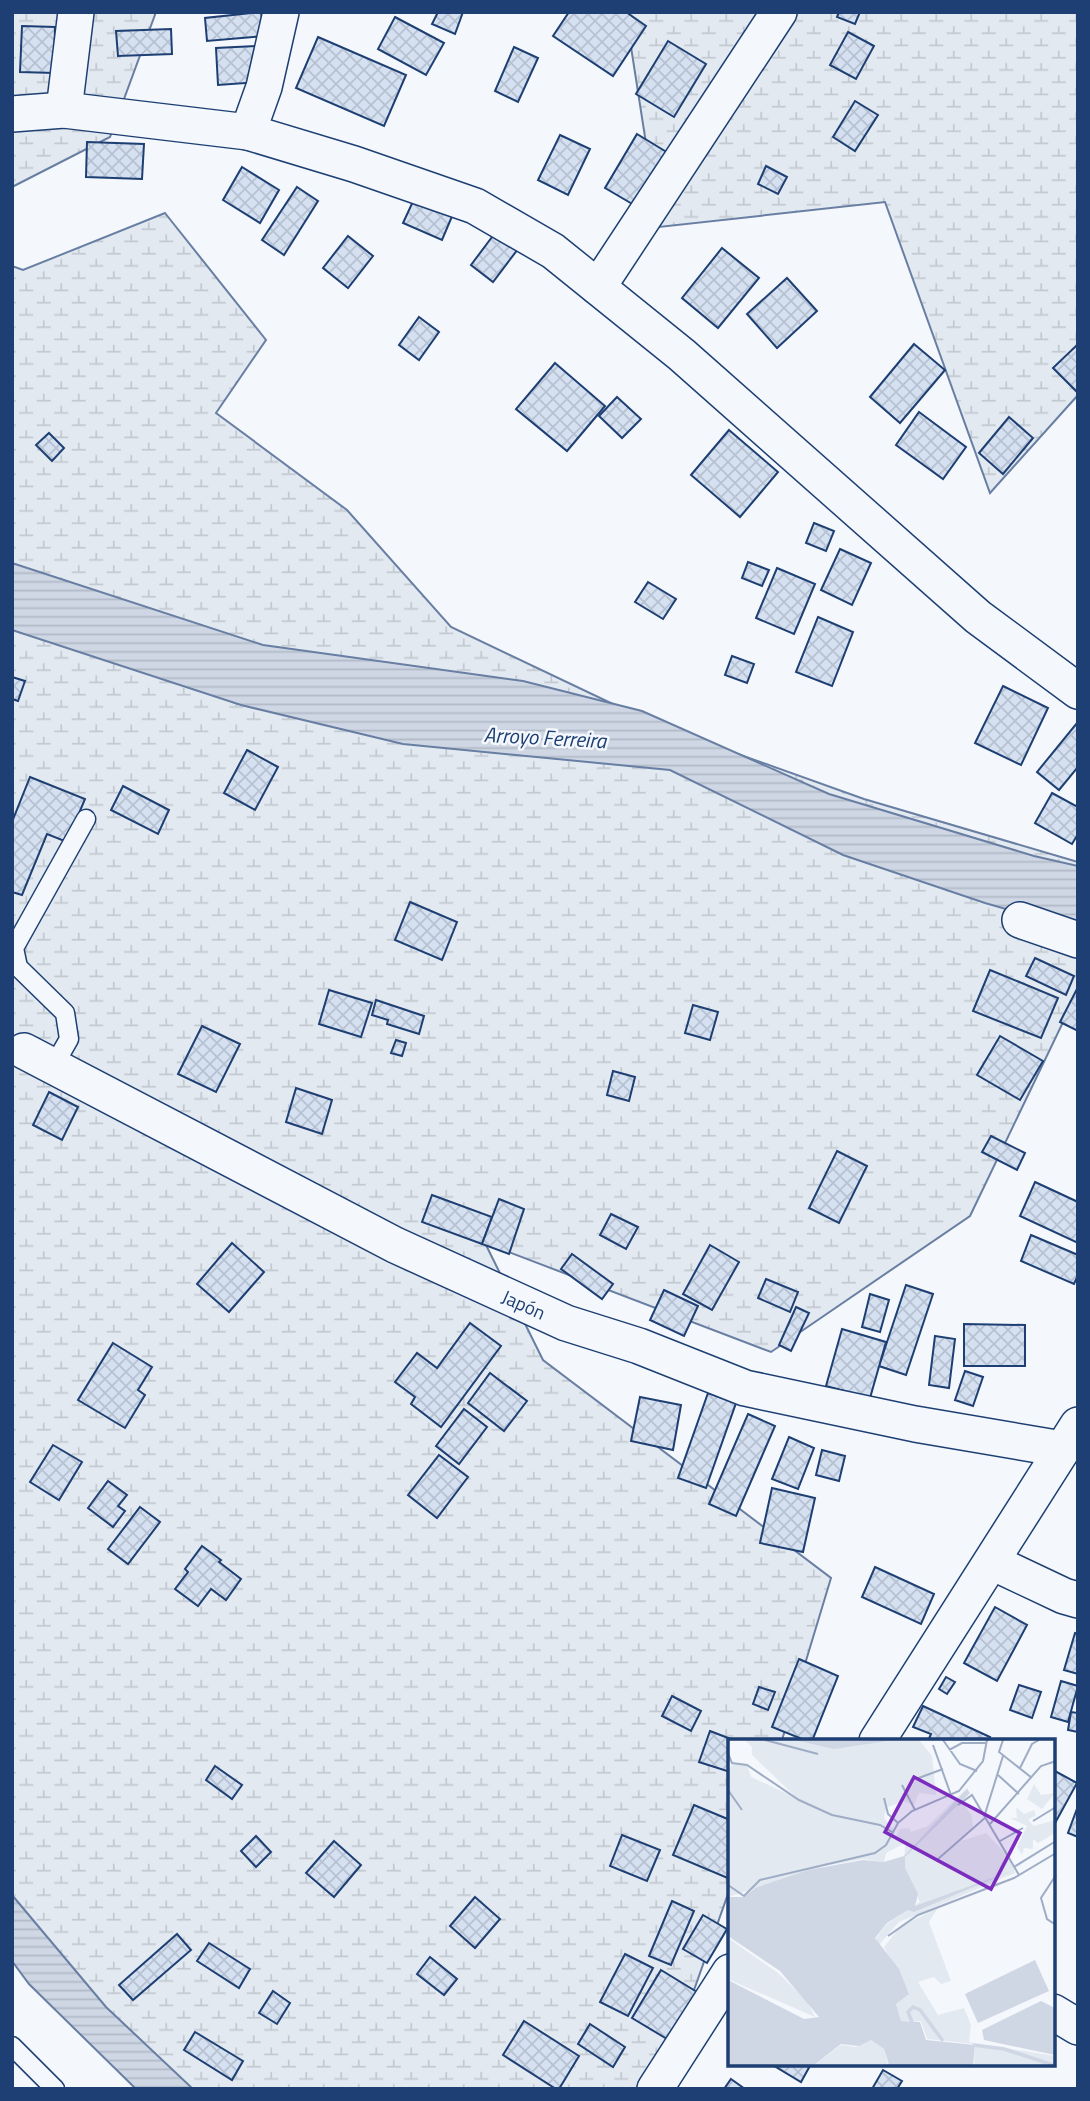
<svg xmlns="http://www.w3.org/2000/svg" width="1090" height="2101" font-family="'Titillium Web',sans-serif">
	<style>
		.wetland { fill: url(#wetland-marsh); stroke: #687fa3; stroke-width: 2 }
		.water { fill: url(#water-rules); stroke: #687fa3; stroke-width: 2 }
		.building { fill: url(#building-cross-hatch); stroke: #1d3f73; stroke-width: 2 }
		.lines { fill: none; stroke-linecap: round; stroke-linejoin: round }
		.service-casing { stroke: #1d3f73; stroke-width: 21 }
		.minor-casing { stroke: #1d3f73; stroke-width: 38 }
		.service { stroke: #f4f7fb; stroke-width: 18 }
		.minor { stroke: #f4f7fb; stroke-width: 35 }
		.labels { text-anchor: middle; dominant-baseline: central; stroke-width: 5; stroke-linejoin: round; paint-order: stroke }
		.street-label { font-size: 19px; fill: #1d3f73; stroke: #f4f7fb }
		.water-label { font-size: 21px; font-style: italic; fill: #1d3f73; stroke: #f4f7fb }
		.inset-river { fill: none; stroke: #cfd7e4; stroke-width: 3.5 }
		.inset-road { fill: none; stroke: #9eadc5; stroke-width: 2 }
		.view { fill: #7b2cbf; fill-opacity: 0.15; stroke: #7b2cbf; stroke-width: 3.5 }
		.inset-edge { fill: none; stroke: #1d3f73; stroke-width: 3.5 }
	</style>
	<defs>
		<pattern id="wetland-marsh" width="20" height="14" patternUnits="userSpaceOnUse" patternTransform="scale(1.75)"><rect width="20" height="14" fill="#e3e9f0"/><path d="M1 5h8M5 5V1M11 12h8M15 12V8" fill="none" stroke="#c2c9d1"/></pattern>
		<pattern id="water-rules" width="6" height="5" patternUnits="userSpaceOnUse" patternTransform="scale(1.75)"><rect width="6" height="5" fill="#cfd7e4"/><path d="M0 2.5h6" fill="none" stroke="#b1bac7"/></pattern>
		<pattern id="building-cross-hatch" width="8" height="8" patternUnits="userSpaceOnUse" patternTransform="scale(1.75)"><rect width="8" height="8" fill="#d5e0f0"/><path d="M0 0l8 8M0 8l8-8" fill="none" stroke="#b6c1d1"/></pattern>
	</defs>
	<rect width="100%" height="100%" fill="#f4f7fb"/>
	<!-- wetland -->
	<g class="wetland">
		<path d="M12 12H156L110 137 12 187Z"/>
		<path d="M600 12H1078V395L990 493 885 202 659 227 629 34Z"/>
		<path d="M165 213 266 340 216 413 347 510 451 627 657 725 864 799 1078 862V991L970 1216 771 1352 485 1243 543 1360 831 1578 782 1740 730 1741 729 1891 659 2089H156L12 1959V266L23 270Z"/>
	</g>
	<!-- water -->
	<g class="water">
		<path d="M12 563 263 645 523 681 642 711 829 794 1034 856 1078 866V930L985 903 843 855 670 770 403 744 241 705 12 630Z"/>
		<path d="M12 1895 106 2007 193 2089H136L29 1984 12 1961Z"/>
	</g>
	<!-- building -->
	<g class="building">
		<path d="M261 12 264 36 207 41 205 18Z"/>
		<path d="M438 12H463L455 34 432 24Z"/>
		<path d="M569 12H626L646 26 613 76 553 36Z"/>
		<path d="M839 12H860L855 24 837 17Z"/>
		<path d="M395 17 444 43 426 75 378 49Z"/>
		<path d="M22 26 55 27 54 73 20 72Z"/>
		<path d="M171 29 172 54 118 56 116 31Z"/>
		<path d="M848 32 874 46 856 79 830 65Z"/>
		<path d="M318 37 406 75 384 126 296 88Z"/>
		<path d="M668 41 706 64 674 117 636 94Z"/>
		<path d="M257 46 259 82 218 85 216 48Z"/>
		<path d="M514 47 538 58 518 102 495 91Z"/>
		<path d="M855 101 878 115 855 151 833 137Z"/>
		<path d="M637 134 678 159 646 212 605 188Z"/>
		<path d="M560 135 590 149 568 195 538 180Z"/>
		<path d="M87 142 144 144 142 179 86 177Z"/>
		<path d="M766 166 787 177 778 194 758 184Z"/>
		<path d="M242 167 279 190 260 223 223 200Z"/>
		<path d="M297 187 318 201 284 255 262 240Z"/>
		<path d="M415 197 453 214 442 240 403 223Z"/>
		<path d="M495 233 518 249 493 282 471 265Z"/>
		<path d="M348 236 373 256 348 288 323 268Z"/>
		<path d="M722 248 759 278 718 328 682 298Z"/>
		<path d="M787 278 817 311 777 348 747 314Z"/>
		<path d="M419 317 439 332 419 360 399 345Z"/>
		<path d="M914 344 945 370 900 423 870 397Z"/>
		<path d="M1078 344V391L1077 392 1053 368Z"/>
		<path d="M555 363 605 406 567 451 516 409Z"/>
		<path d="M617 397 641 419 622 438 599 416Z"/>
		<path d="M919 412 966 447 943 479 896 445Z"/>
		<path d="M1009 417 1033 438 1003 474 979 453Z"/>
		<path d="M729 430 778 472 740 517 691 475Z"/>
		<path d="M49 433 64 448 52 461 36 445Z"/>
		<path d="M814 523 834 531 826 551 806 543Z"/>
		<path d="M840 549 871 563 852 605 821 590Z"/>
		<path d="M748 562 769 570 762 586 742 578Z"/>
		<path d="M777 568 815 584 794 634 756 618Z"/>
		<path d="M648 582 676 599 663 619 635 602Z"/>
		<path d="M818 617 853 632 832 686 796 672Z"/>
		<path d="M732 656 754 664 747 683 725 675Z"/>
		<path d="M12 677 25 681 18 701 12 699Z"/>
		<path d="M1003 686 1048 708 1021 765 975 743Z"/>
		<path d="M1077 723 1078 767 1059 790 1037 772Z"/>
		<path d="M247 750 278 767 255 810 224 793Z"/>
		<path d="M30 777 85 799 67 842 47 834 22 895 12 892V822Z"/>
		<path d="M123 786 169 810 158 834 111 810Z"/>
		<path d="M1052 793 1078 807V834L1072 844 1035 823Z"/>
		<path d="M410 902 457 922 442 960 395 940Z"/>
		<path d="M1035 958 1074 976 1066 995 1026 976Z"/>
		<path d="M990 970 1058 998 1041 1038 973 1011Z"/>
		<path d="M1078 987V1031L1060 1022Z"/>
		<path d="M329 990 372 1003 361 1037 319 1024Z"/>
		<path d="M376 1000 424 1016 419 1034 387 1024 388 1020 372 1015Z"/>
		<path d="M693 1005 718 1012 710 1040 685 1033Z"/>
		<path d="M202 1026 240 1044 216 1092 178 1074Z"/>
		<path d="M1000 1036 1043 1061 1020 1100 977 1075Z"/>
		<path d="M396 1040 406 1043 402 1056 391 1053Z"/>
		<path d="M613 1071 635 1077 629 1101 607 1095Z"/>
		<path d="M296 1088 332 1100 322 1134 286 1122Z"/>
		<path d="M49 1092 78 1107 62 1140 33 1125Z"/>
		<path d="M991 1136 1025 1153 1017 1170 982 1152Z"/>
		<path d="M837 1151 867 1166 839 1223 809 1208Z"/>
		<path d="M1035 1182 1078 1202V1243L1020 1216Z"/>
		<path d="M432 1195 492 1217 482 1244 422 1222Z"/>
		<path d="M499 1199 524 1209 509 1254 482 1244Z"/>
		<path d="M611 1214 638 1227 626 1249 600 1235Z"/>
		<path d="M1031 1235 1078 1255V1275L1074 1284 1021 1261Z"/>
		<path d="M232 1243 264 1272 229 1312 197 1284Z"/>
		<path d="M710 1245 739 1262 712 1310 683 1294Z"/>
		<path d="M572 1254 613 1284 602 1299 561 1269Z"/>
		<path d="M766 1279 798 1292 790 1312 758 1298Z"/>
		<path d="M906 1285 933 1294 906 1375 879 1366Z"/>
		<path d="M664 1290 698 1306 684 1336 650 1320Z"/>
		<path d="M870 1294 889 1300 880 1332 862 1327Z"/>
		<path d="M796 1307 809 1313 791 1351 779 1345Z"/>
		<path d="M470 1323 501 1346 441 1427 411 1404 415 1397 395 1382 417 1353 437 1368Z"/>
		<path d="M964 1324 1025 1325V1366H964Z"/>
		<path d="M842 1329 886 1342 870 1398 826 1386Z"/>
		<path d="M935 1336 955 1339 949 1388 929 1385Z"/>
		<path d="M113 1343 152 1367 138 1390 145 1395 125 1428 78 1400Z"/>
		<path d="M965 1371 983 1377 973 1406 955 1400Z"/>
		<path d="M490 1373 527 1401 504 1431 468 1403Z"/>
		<path d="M708 1393 736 1403 706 1488 678 1478Z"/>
		<path d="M640 1397 681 1405 673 1450 631 1441Z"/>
		<path d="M464 1409 487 1427 459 1464 436 1446Z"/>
		<path d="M748 1414 775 1426 736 1516 709 1504Z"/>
		<path d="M789 1437 814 1448 798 1489 772 1479Z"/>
		<path d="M53 1445 82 1462 59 1500 30 1482Z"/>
		<path d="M822 1450 845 1456 839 1481 816 1475Z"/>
		<path d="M439 1455 468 1477 437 1518 408 1495Z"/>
		<path d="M108 1481 127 1495 118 1506 125 1511 113 1527 88 1508Z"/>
		<path d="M772 1488 815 1498 803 1552 760 1543Z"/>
		<path d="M140 1507 160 1522 128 1564 108 1549Z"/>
		<path d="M202 1546 221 1560 219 1562 241 1579 226 1600 211 1589 198 1606 175 1589 188 1572 185 1569Z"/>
		<path d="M875 1567 934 1594 921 1624 862 1597Z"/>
		<path d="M995 1607 1027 1625 997 1681 964 1663Z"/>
		<path d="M1075 1633 1078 1634V1674L1064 1670Z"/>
		<path d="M799 1659 838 1676 812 1741H807L772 1727Z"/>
		<path d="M946 1677 955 1682 947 1694 939 1689Z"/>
		<path d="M1061 1681 1078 1686 1068 1722 1051 1717Z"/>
		<path d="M1019 1685 1041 1692 1032 1718 1010 1710Z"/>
		<path d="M759 1687 775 1692 768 1710 753 1704Z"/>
		<path d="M672 1696 701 1711 691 1731 662 1716Z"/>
		<path d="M923 1706 990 1737 988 1741H928L931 1734 913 1727Z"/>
		<path d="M1071 1712 1078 1713V1732L1068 1730Z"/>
		<path d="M710 1731 736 1741H730V1772L699 1762Z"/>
		<path d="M215 1766 242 1785 232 1799 206 1780Z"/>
		<path d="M1053 1770 1077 1783 1054 1825H1053Z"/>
		<path d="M694 1805 730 1820V1879L673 1855Z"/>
		<path d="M1078 1806V1837L1068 1833Z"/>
		<path d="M622 1835 660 1850 647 1881 610 1866Z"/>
		<path d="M256 1836 271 1852 256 1867 241 1851Z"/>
		<path d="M334 1841 361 1865 334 1897 306 1873Z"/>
		<path d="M475 1897 500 1919 475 1948 450 1926Z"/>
		<path d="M672 1901 694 1911 671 1965 649 1956Z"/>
		<path d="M703 1915 727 1929 707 1963 683 1949Z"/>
		<path d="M177 1934 191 1950 133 2000 119 1985Z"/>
		<path d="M209 1943 250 1969 239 1988 197 1961Z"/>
		<path d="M625 1954 653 1968 628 2016 600 2002Z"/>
		<path d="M430 1957 457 1979 444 1995 417 1974Z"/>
		<path d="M661 1970 697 1992 667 2039 632 2018Z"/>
		<path d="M273 1991 290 2003 277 2024 259 2013Z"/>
		<path d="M524 2021 579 2056 559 2089H556L503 2055Z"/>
		<path d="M590 2024 625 2047 613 2067 578 2044Z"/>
		<path d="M195 2032 243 2061 232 2080 184 2050Z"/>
		<path d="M771 2064H811L801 2082Z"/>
		<path d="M883 2070 902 2081 897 2089H872Z"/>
		<path d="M731 2079 745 2089H724Z"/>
	</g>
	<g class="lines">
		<!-- service casing -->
		<g class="service-casing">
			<g id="service">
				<path d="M53 1067 69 1039 65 1013 18 967 14 948 86 819"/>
				<path d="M12 2046 55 2089"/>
			</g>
		</g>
		<!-- minor casing -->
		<g class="minor-casing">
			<g id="minor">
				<path d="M281 12 264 87 248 132 354 164 475 206 553 251 682 355 978 617 1078 691"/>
				<path d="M64 110 76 12"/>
				<path d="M12 114 64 110 248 132"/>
				<path d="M598 287 779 12"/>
				<path d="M1020 920 1078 940"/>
				<path d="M24 1051 395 1245 566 1323 639 1346 745 1388 915 1424 1062 1449"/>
				<path d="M992 1562 1064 1596 1078 1600"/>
				<path d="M877 1741 1078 1425"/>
				<path d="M1053 2012 1078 2027"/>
				<path d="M655 2089 730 1972"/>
			</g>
		</g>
		<!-- service -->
		<use href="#service" class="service"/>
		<!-- minor -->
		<use href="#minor" class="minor"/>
	</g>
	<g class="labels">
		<!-- street labels -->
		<g class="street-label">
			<text transform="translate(524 1304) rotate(24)">Japón</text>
		</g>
		<!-- water labels -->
		<g class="water-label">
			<text transform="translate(545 737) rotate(3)">Arroyo Ferreira</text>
		</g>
	</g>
	<!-- overview -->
	<g transform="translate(728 1739)">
		<rect width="327" height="327" fill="#f4f7fb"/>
		<path d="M17 1H191L204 17 208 56 191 54 186 66 175 62 158 69 156 79 166 91V102L172 90 181 89 183 93 200 87 240 48 235 64 244 77 245 90 233 102 258 94 283 120 287 134 171 183 151 206 148 199 159 185 192 163 176 130 177 104 158 114 156 123 135 120 96 127 0 158V32L5 24 19 25 23 38 120 83 70 60 24 16V8ZM306 45 313 56 327 54 314 70 299 60ZM288 68 296 75 306 71 308 76 300 81 306 87 327 81V94L310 104 305 100V110L296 109 294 116 289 108 299 87 282 79H289ZM210 169 201 183 223 242 213 245 206 238 190 243 210 276 236 269 243 286 241 303 327 317V326H246L247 305 199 300 193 282H173L168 265 181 254 156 208 172 188ZM0 199 50 234 79 262 87 278 0 240ZM143 301 156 310 160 326H86L113 306 128 308Z" fill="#e3e9f0"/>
		<path d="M67 1H166L106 10ZM239 50 242 54 177 118V129L190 155 187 167 286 131 186 173 180 171 159 184 147 199 171 230 181 255 168 265 173 282 192 283 198 301 247 306 245 326H161L156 310 143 301 131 307 113 305 86 326H0V241L76 280 91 278 52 232 0 197V158H16L27 149 80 131 135 121 156 123 176 117ZM307 221 321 252 250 284 237 255ZM313 262 327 269V316L256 301 254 291Z" fill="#cfd7e4"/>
		<path class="inset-river" d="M185 286 180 273 185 268 192 271 215 302M245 306 276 310 325 326"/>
		<path class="inset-road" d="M37 1 90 15M215 1 232 25 249 32M275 1 271 13 304 39M205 6 223 56M221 11 234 4H259M0 14 4 24 19 26 71 61 104 76 152 86 164 93M292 29 304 5 311 1M270 36 291 55M188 40 215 30M174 46 187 71M0 51 14 71M156 59 160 75 170 84 184 72 231 52 255 22 259 1M230 66 244 56 291 136M257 75 275 17M305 82 328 68M262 85 313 27 328 22M272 102 295 89M210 120 258 78M286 128 328 102M328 136 313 159 319 180 328 186M0 146 16 157 32 141 147 114 158 106 170 84M160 197 190 176 286 139 328 114"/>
		<path class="view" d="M186 38 292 94 263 150 157 93Z"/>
		<rect width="327" height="327" class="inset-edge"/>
	</g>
	<!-- border -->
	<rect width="1090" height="2101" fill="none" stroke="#1d3f73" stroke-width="28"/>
</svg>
